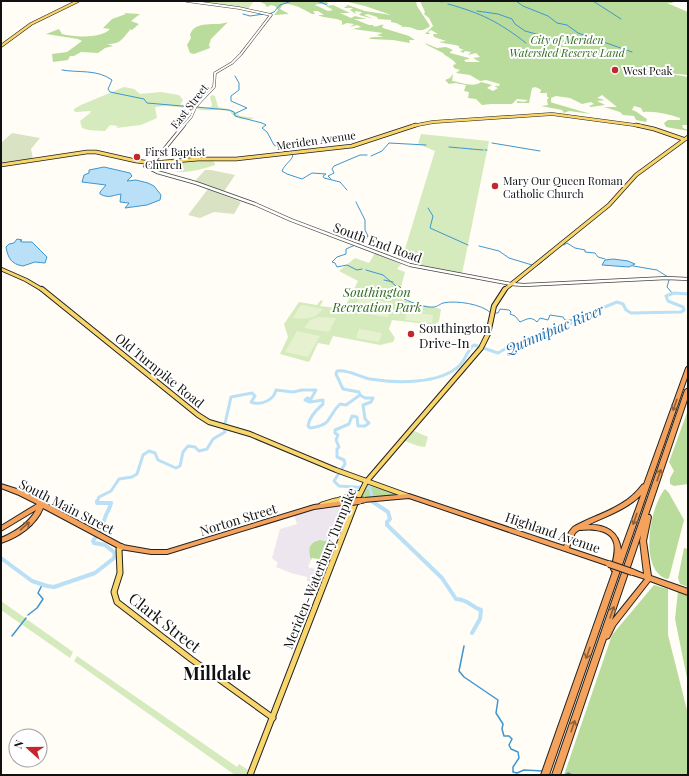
<svg xmlns="http://www.w3.org/2000/svg" width="689" height="776" font-family="'Playfair Display',serif">
	<style>
		.industrial { fill: #eee6ef }
		.green { fill: #d5ebbd }
		.forest { fill: #b9dc9c }
		.cemetery { fill: #d9e3c4 }
		.pitch { fill: #e6f2cf }
		.water { fill: #b9e0f7; stroke: #3f96cf }
		.lines { fill: none; stroke-linecap: round; stroke-linejoin: round }
		.stream-far1 { stroke: #3f96cf; stroke-width: 1 }
		.stream { stroke: #3f96cf; stroke-width: 1.5 }
		.river-far1 { stroke: #b9e0f7; stroke-width: 3 }
		.river { stroke: #b9e0f7; stroke-width: 4 }
		.minor-far1-casing { stroke: #444; stroke-width: 3 }
		.minor-casing { stroke: #444; stroke-width: 4 }
		.major-far3-casing { stroke: #222; stroke-width: 3.5 }
		.major-far2-casing { stroke: #222; stroke-width: 4.5 }
		.major-far1-casing { stroke: #222; stroke-width: 6 }
		.major-casing { stroke: #222; stroke-width: 7 }
		.highway-casing { stroke: #222; stroke-width: 2 }
		.minor-far1 { stroke: #fff; stroke-width: 2 }
		.minor { stroke: #fff; stroke-width: 2.5 }
		.major-far3 { stroke: #f9d66b; stroke-width: 2.5 }
		.major-far2 { stroke: #f9d66b; stroke-width: 3 }
		.major-far1 { stroke: #f9d66b; stroke-width: 4 }
		.major { stroke: #f9d66b; stroke-width: 5 }
		.highway { fill: #f5a25d; fill-rule: evenodd }
		.highway-bridge-far1-casing { stroke: #222; stroke-width: 7; stroke-linecap: butt }
		.highway-bridge-casing { stroke: #222; stroke-width: 8; stroke-linecap: butt }
		.highway-bridge-far1 { stroke: #f5a25d; stroke-width: 5 }
		.highway-bridge { stroke: #f5a25d; stroke-width: 6 }
		.oneway { stroke: #8e613b }
		.poi-dot { fill: #c4262e; stroke: #fff; stroke-width: 1.5 }
		.labels { text-anchor: middle; dominant-baseline: central; stroke-width: 4; stroke-linejoin: round; paint-order: stroke }
		.far-park-label { font-size: 11px; font-style: italic; fill: #2f6b1f; stroke: #fff }
		.far-poi-label { font-size: 11px; fill: #111; stroke: #fff; text-anchor: start }
		.far-street-label { font-size: 11px; fill: #111; stroke: #fff }
		.street-label { font-size: 13px; fill: #111; stroke: #fff }
		.park-label { font-size: 13px; font-style: italic; fill: #2f6b1f; stroke: #fff }
		.poi-label { font-size: 13px; fill: #111; stroke: #fff; text-anchor: start }
		.water-label { font-size: 14px; font-style: italic; fill: #1768a6; stroke: #fff }
		.near-street-label { font-size: 16px; fill: #111; stroke: #fff }
		.near-quarter-label { font-size: 18px; font-weight: bold; fill: #111; stroke: #fff }
	</style>
	<rect width="100%" height="100%" fill="#fffdf5"/>
	<!-- industrial -->
	<path class="industrial" d="M352 503 342 532H335L332 542 320 540 311 544 309 551 311 560 308 567 327 572 323 584 307 581V577L291 573 276 567 278 563 272 558 280 529 297 524 294 515 318 509Z"/>
	<!-- green -->
	<g class="green">
		<path d="M190 1H254L248 9Z"/>
		<path d="M124 87 134 89 140 94 161 92 179 95 183 100 180 105 194 106 191 108 166 106 155 107 157 118 141 125 116 128 118 126 110 125 105 131H102L88 130 82 128 80 121 90 113 91 111 76 112 74 111V109L81 105Z"/>
		<path d="M212 95 215 96 218 107 232 110 240 116 255 118C249 120 238 120 233 115 229 112 233 112 228 111 218 108 206 113 196 108L197 106 203 108 211 107 212 105 210 97Z"/>
		<path d="M421 134 489 141 462 274 419 266 420 260 413 257 414 254 404 252 435 151 418 144Z"/>
		<path d="M211 160 215 163V165C199 170 181 176 166 168 174 158 200 160 211 160Z"/>
		<path d="M375 253 401 264 397 269 405 272 401 287 402 300 441 309 439 321 434 325 392 320 389 329 395 338 393 342 380 345 333 336 329 345 318 343 309 362 280 354 288 337 284 324 299 302 317 305 321 300 323 301 320 306 344 309 358 281 339 271 355 258 369 263Z"/>
		<path d="M412 430 428 437 425 447 418 446 405 441 404 439Z"/>
		<path d="M1 601 73 652 70 658 1 610Z"/>
		<path d="M77 656 237 767 239 764 248 770 246 775H235L74 661Z"/>
	</g>
	<!-- forest -->
	<g class="forest">
		<path d="M258 1H327L328 4H317L315 5 328 11 333 10 326 6 333 5 350 13H340L351 18 355 16 367 19H354L369 25H374L373 26C378 28 379 24 384 25L382 26 383 28 409 36 415 40H409L410 43 393 40 370 39 369 38 374 37H383L377 35 383 33 353 29 361 27 357 25 350 27 354 24 347 23 342 25V21C335 17 325 19 318 15H324L318 11H313L315 14H312C303 9 294 3 283 4L280 9 289 14 274 15 278 10 275 6 271 5 267 7 265 4Z"/>
		<path d="M344 1H416L417 6 430 26C418 36 415 25 402 27V26L396 23 391 22V20L378 19 377 17 368 14 364 15 374 19 359 15 362 12 355 11 356 14 350 10 353 8H344L348 5 365 11 391 15 365 6Z"/>
		<path d="M420 1H668L674 3H667L688 12V75L666 73 688 77V125H682L683 128 688 130V131L666 127 664 123 668 120H680V118C668 114 655 111 643 112L641 108 634 106 632 110C639 112 641 116 647 119L646 122 636 120 634 116 623 115 620 112 604 107H617L602 95 597 98 605 100 597 101 605 105 591 107 589 106 594 104 591 102 582 104 570 98 556 96 551 98V102L553 103 591 114 569 111 564 113 562 110 541 106 548 105 547 100 549 97H547V93H540L541 90C539 88 535 86 532 88L529 103H517V101L524 102 528 100 517 99 512 104H491L482 105 476 99 468 98 469 92 464 91 466 85 455 83 449 84 445 80 450 78 453 74 452 81C460 82 474 88 481 82L492 85 487 88 493 91 498 88 494 86H499L500 84 486 80 480 81 470 75 456 73 460 70 454 68 453 65 456 64C453 58 447 58 443 53L427 45 425 43 437 48 446 47 453 50 450 52V53L469 58V59L464 60 466 62H480L473 58 480 57 476 53 468 55 471 52 465 51 463 53 460 51 464 50 459 48V46C452 44 446 44 439 42L446 41 434 37 433 34H438L431 30 428 32 430 34H425L433 26 429 18 424 14 425 12Z"/>
		<path d="M124 13 140 14 131 21 139 24 132 30 128 29 130 30C121 40 121 44 107 44L113 46 105 48 98 53 81 52 74 56H70L68 60 53 62 52 54 67 52 82 41 78 39 46 34 59 29 62 34C74 37 101 39 110 29L103 28 112 19 126 14Z"/>
		<path d="M228 22 211 39 209 45 210 48 194 54 190 53 187 45 191 38 190 35C195 19 216 27 228 22Z"/>
		<path d="M688 410V484L674 486 670 484V478L674 471 669 462Z"/>
		<path d="M367 485 392 492 394 496 359 499Z"/>
		<path d="M665 489 669 493 684 520 669 578 667 579C638 570 650 506 665 489Z"/>
		<path d="M320 540 331 542 324 560 312 558 311 560C308 549 308 543 320 540Z"/>
		<path d="M684 548 688 549V587L680 584 678 578Z"/>
		<path d="M654 585 668 589V635L688 714V775H564L612 635Z"/>
		<path d="M678 591 688 595V683L675 619Z"/>
	</g>
	<!-- cemetery -->
	<g class="cemetery">
		<path d="M12 133 40 138 31 149 33 159 1 164V143Z"/>
		<path d="M205 170H211L235 175 223 193 195 181Z"/>
		<path d="M208 189 241 202 234 214 214 212 200 218 188 215Z"/>
	</g>
	<!-- pitch -->
	<g class="pitch">
		<path d="M358 295 393 303 388 317 366 314 351 307 359 300 355 299Z"/>
		<path d="M302 305 323 309C314 320 306 319 293 318L300 306Z"/>
		<path d="M407 312 433 315 432 323 405 320Z"/>
		<path d="M318 317 336 318 329 332 304 328 310 320Z"/>
		<path d="M359 329 382 333 379 342 356 338Z"/>
		<path d="M297 331 320 336 308 357 285 352Z"/>
	</g>
	<!-- water -->
	<g class="water">
		<path d="M104 167 130 173 132 176 127 181 136 180 148 183 154 186 161 195 160 200 147 205 125 208 129 203 120 202 121 194C113 195 109 199 100 194V192L106 185 82 182 84 175 89 173V170Z"/>
		<path d="M17 239 22 240 20 241 22 242H32L47 257 45 263 35 262 23 266C11 264 8 258 6 247L9 244 14 243Z"/>
		<path d="M613 259 628 261 635 264 629 267 602 265 605 260Z"/>
	</g>
	<g class="lines">
		<!-- stream-far1 -->
		<g class="stream-far1">
			<path d="M317 1 327 5"/>
			<path d="M438 1 442 2"/>
			<path d="M516 1 523 6 548 16 557 23 567 25 578 33 632 52"/>
			<path d="M593 1 621 19"/>
			<path d="M448 4C481 13 499 22 526 43"/>
			<path d="M477 11 498 14 512 19 515 24 525 31 558 40"/>
			<path d="M243 14 250 16 264 14"/>
			<path d="M269 14 274 12 280 5 292 1"/>
			<path d="M62 70C79 73 97 69 112 80L108 89 110 92 144 99 147 103 194 107"/>
			<path d="M196 107 229 110 234 112 235 116 262 123 266 125 262 128 267 132 274 145 286 152"/>
			<path d="M234 114 247 108 231 101V96L239 90V83L235 76"/>
			<path d="M492 143 540 151"/>
			<path d="M449 147 460 148"/>
			<path d="M461 148 471 149"/>
			<path d="M471 149 483 150"/>
			<path d="M485 150H487"/>
			<path d="M291 154 293 156C290 162 285 164 282 171L287 174 302 179 312 173 326 174 323 176 324 178 340 182 347 190"/>
			<path d="M371 156 382 151 389 143 426 145"/>
			<path d="M331 179 328 176 334 173 332 169 334 166 360 155H367"/>
			<path d="M356 202 365 220V230L368 236 364 241 358 244"/>
			<path d="M428 208 433 216 430 228 468 245"/>
			<path d="M355 245 346 249V254L337 257 332 262 335 263 337 267 347 265 357 270 362 269"/>
			<path d="M564 245 567 243 575 248 585 250V252L595 253 598 257 605 259"/>
			<path d="M479 246 499 251 509 258 532 265"/>
			<path d="M538 265 550 255"/>
			<path d="M633 266 657 270 668 277"/>
			<path d="M366 270 383 275 396 286"/>
			<path d="M384 280 393 282"/>
			<path d="M669 280 667 287 672 293"/>
			<path d="M399 286 402 289 404 299C413 303 425 308 434 307 437 307 440 304 443 303 456 300 482 304 491 313"/>
			<path d="M494 313H498L500 309 509 310 511 312 510 314 515 316 520 322C527 319 531 316 537 322L540 318 548 320 550 315 563 317 565 320H579"/>
		</g>
		<!-- stream -->
		<g class="stream">
			<path d="M28 615 37 608 43 599 38 593 42 585"/>
			<path d="M12 636 26 618"/>
			<path d="M464 646 459 671 464 677 498 700 496 713 503 724 502 729 504 736H509L512 739 509 745 511 749 518 752 519 758 513 767V772L517 773 524 770 543 771"/>
			<path d="M565 775 568 773 572 775"/>
		</g>
		<!-- river-far1 -->
		<g class="river-far1">
			<path d="M360 395 365 398H373L371 402 363 405 365 419 369 423 365 426H358L357 417 352 416 349 424 335 430V433L338 435 336 440 339 447 337 449V457L344 460 345 464 334 481 339 486 370 488 372 497"/>
			<path d="M97 502 99 497 111 491 119 479 132 477 137 474 143 455 149 451 155 453 158 460 176 468 180 466 183 452 188 446 195 447 199 451 207 449 213 439 225 432 224 428 231 397 252 393 255 396 251 402C261 406 274 400 276 390L293 392 302 390H316L311 399 307 398 305 400 310 402 323 400V404C316 410 309 417 308 426L310 428C334 425 326 417 340 404L346 405 360 395 359 392 343 389 336 374 337 371C347 369 360 377 370 379 395 383 440 385 460 365 466 359 467 350 474 345L498 353 512 345 530 340 547 329 576 322 590 313 617 302 623 304 626 310 631 313 681 312 684 310 683 307 668 301 666 296 674 293 688 294"/>
		</g>
		<!-- river -->
		<g class="river">
			<path d="M373 502 388 512 390 519 387 522V525L442 578 456 599C470 600 469 606 481 610L480 619 472 633"/>
			<path d="M1 558 32 581 47 586 54 587 95 573 114 558 115 553 105 545 94 543 93 541C101 531 100 529 105 518 106 513 110 509 111 503H97V501"/>
		</g>
		<!-- minor-far1 casing -->
		<g class="minor-far1-casing">
			<path id="minor-far1" d="M183 126 191 117 196 106 214 87 215 73 232 63 241 54 271 15 239 8 187 1"/>
		</g>
		<!-- minor casing -->
		<g class="minor-casing">
			<g id="minor">
				<path d="M153 163 184 125"/>
				<path d="M145 166 157 172 196 183 255 204 291 220 410 265 511 284 524 285 667 278 688 279"/>
			</g>
		</g>
		<!-- major-far3 casing -->
		<g class="major-far3-casing">
			<g id="major-far3">
				<path d="M1 46 31 24 78 1"/>
				<path d="M412 126 433 122 552 114 642 126"/>
			</g>
		</g>
		<!-- major-far2 casing -->
		<g class="major-far2-casing">
			<g id="major-far2">
				<path d="M636 125 654 129 683 139"/>
				<path d="M1 165 87 152H96L136 161 153 163 198 159H236L352 146 416 125"/>
				<path d="M1 269 26 280 43 290"/>
				<path d="M504 290 609 205 636 175 688 137"/>
			</g>
		</g>
		<!-- major-far1 casing -->
		<g class="major-far1-casing">
			<g id="major-far1">
				<path d="M42 289 198 415 209 422 250 434 336 470 408 496"/>
				<path d="M332 502 359 493"/>
				<path d="M356 502 366 482 481 348 488 334 494 306 505 289"/>
			</g>
		</g>
		<!-- major casing -->
		<g class="major-casing">
			<g id="major">
				<path d="M322 505 335 501"/>
				<path d="M122 547 119 549 120 573 114 592 117 602 191 659 273 718"/>
				<path d="M250 775 356 501"/>
			</g>
		</g>
		<!-- highway casing -->
		<g class="highway-casing">
			<g id="highway">
				<path d="M688 366V375L549 775H541L613 571H612L611 569C616 551 620 533 595 530 589 529 584 530 579 530L575 533 569 548 611 562 612 564 611 566H609L409 498 364 502H362L361 500 362 498H364L409 494 564 546 569 532 573 527C598 513 624 509 642 485L644 484 686 368ZM641 495 621 550C619 531 605 524 588 525 606 516 626 510 641 495Z"/>
				<path d="M688 388V397L648 515H650L651 517 646 541 651 576 688 589V595L650 581 615 626 609 638 606 639 560 775H552L685 390ZM641 535 640 541 644 574 632 569 630 570 629 572 630 574 645 579 612 620Z"/>
				<path d="M1 484 23 491 123 545 151 550H167L314 505 350 500H352L353 502 352 504H350L314 509 167 554H151L120 549 43 508C36 525 19 537 1 543V538C15 532 28 524 36 510L1 531V526L37 504 19 495 1 488Z"/>
			</g>
		</g>
		<!-- minor-far1 -->
		<use href="#minor-far1" class="minor-far1"/>
		<!-- minor -->
		<use href="#minor" class="minor"/>
		<!-- major-far3 -->
		<use href="#major-far3" class="major-far3"/>
		<!-- major-far2 -->
		<use href="#major-far2" class="major-far2"/>
		<!-- major-far1 -->
		<use href="#major-far1" class="major-far1"/>
		<!-- major -->
		<use href="#major" class="major"/>
		<!-- highway -->
		<use href="#highway" class="highway"/>
		<!-- highway-bridge-far1 casing -->
		<g class="highway-bridge-far1-casing">
			<path id="highway-bridge-far1" d="M352 502 364 500"/>
		</g>
		<!-- highway-bridge casing -->
		<g class="highway-bridge-casing">
			<g id="highway-bridge">
				<path d="M350 502 359 501"/>
				<path d="M609 564 632 572"/>
			</g>
		</g>
		<!-- highway-bridge-far1 -->
		<use href="#highway-bridge-far1" class="highway-bridge-far1"/>
		<!-- highway-bridge -->
		<use href="#highway-bridge" class="highway-bridge"/>
	</g>
	<!-- one-way arrows -->
	<defs><path id="oneway-shaft" d="M-6 0H5M1.5-3L5.5 0L1.5 3" fill="none" stroke-width="1.6" stroke-linecap="round" stroke-linejoin="round"/></defs>
	<g class="oneway">
		<use href="#oneway-shaft" transform="translate(675 405) rotate(109)"/>
		<use href="#oneway-shaft" transform="translate(659 475) rotate(-71)"/>
		<use href="#oneway-shaft" transform="translate(635 519) rotate(109)"/>
		<use href="#oneway-shaft" transform="translate(25 526) rotate(-41)"/>
		<use href="#oneway-shaft" transform="translate(612 612) rotate(-71)"/>
		<use href="#oneway-shaft" transform="translate(588 653) rotate(109)"/>
		<use href="#oneway-shaft" transform="translate(573 726) rotate(-71)"/>
	</g>
	<!-- markers -->
	<g class="poi-dot">
		<circle cx="615" cy="70" r="4"/>
		<circle cx="137" cy="157" r="4"/>
		<circle cx="495" cy="186" r="4"/>
		<circle cx="411" cy="334" r="4"/>
	</g>
	<g class="labels">
		<!-- far-park labels -->
		<g class="far-park-label">
			<text x="567" y="39">City of Meriden<tspan x="567" dy="13">Watershed Reserve Land</tspan></text>
		</g>
		<!-- far-poi labels -->
		<g class="far-poi-label">
			<text x="623" y="70">West Peak</text>
			<text x="145" y="151">First Baptist<tspan x="145" dy="13">Church</tspan></text>
			<text x="503" y="180">Mary Our Queen Roman<tspan x="503" dy="13">Catholic Church</tspan></text>
		</g>
		<!-- far-street labels -->
		<g class="far-street-label">
			<text transform="translate(189 106) rotate(-52)">East Street</text>
			<text transform="translate(316 140) rotate(-8)">Meriden Avenue</text>
		</g>
		<!-- street labels -->
		<g class="street-label">
			<text transform="translate(378 242) rotate(20)">South End Road</text>
			<text transform="translate(160 370) rotate(39)">Old Turnpike Road</text>
			<text transform="translate(67 506) rotate(27)">South Main Street</text>
			<text transform="translate(238 519) rotate(-17)">Norton Street</text>
			<text transform="translate(553 532) rotate(19)">Highland Avenue</text>
			<text transform="translate(319 568) rotate(-68)">Meriden-Waterbury Turnpike</text>
		</g>
		<!-- park labels -->
		<g class="park-label">
			<text x="377" y="291">Southington<tspan x="377" dy="15">Recreation Park</tspan></text>
		</g>
		<!-- poi labels -->
		<g class="poi-label">
			<text x="419" y="327">Southington<tspan x="419" dy="15">Drive-In</tspan></text>
		</g>
		<!-- water labels -->
		<g class="water-label">
			<text transform="translate(554 329) rotate(-23)">Quinnipiac River</text>
		</g>
		<!-- near-street labels -->
		<g class="near-street-label">
			<text transform="translate(165 622) rotate(38)">Clark Street</text>
		</g>
		<!-- near-quarter labels -->
		<g class="near-quarter-label">
			<text x="217" y="673">Milldale</text>
		</g>
	</g>
	<!-- border -->
	<rect width="689" height="776" fill="none" stroke="#111111" stroke-width="4"/>
	<!-- north arrow -->
	<g transform="translate(28 748) rotate(291)"><circle r="19" fill="#ffffff" stroke="#a0a0a0"/>
	<path d="M0-3L7 15L0 10L-7 15Z" fill="#c4262e"/>
	<text y="-6" font-size="11" font-weight="bold" text-anchor="middle" fill="#111111">N</text>
	</g>
</svg>
